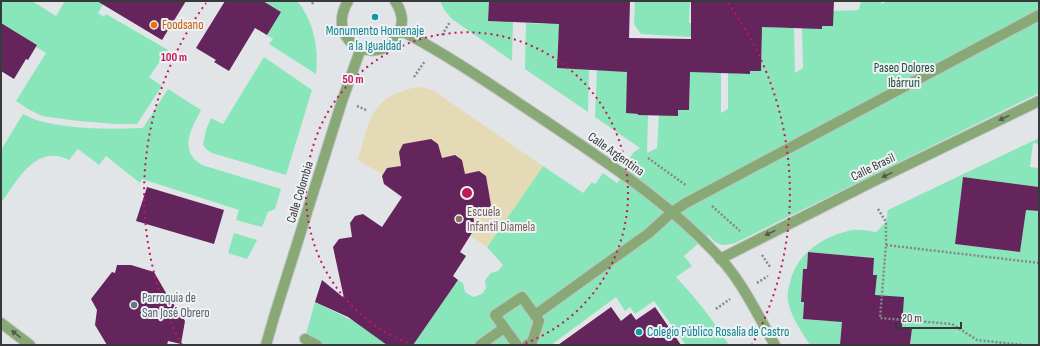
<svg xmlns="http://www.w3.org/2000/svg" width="1040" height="346" font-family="'Sofia Sans Condensed',sans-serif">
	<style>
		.green { fill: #88e6ba }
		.sand { fill: #e4dbb6 }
		.building { fill: #64245c }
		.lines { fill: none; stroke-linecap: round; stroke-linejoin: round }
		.minor-casing { stroke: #c0c3c4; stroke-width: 12 }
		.path { stroke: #858788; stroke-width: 2.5; stroke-dasharray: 2 2; stroke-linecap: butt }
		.minor { stroke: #88a976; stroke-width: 10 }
		.oneway { fill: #505b4c }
		.ring { fill: none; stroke: #c2185b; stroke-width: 2; stroke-dasharray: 2 4 }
		.culture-dot { fill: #0f9aa8; stroke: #eff2f4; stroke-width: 1.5 }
		.food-dot { fill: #e8710a; stroke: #eff2f4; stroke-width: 1.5 }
		.education-dot { fill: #8d6e63; stroke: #eff2f4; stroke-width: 1.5 }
		.worship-dot { fill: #6b7280; stroke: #eff2f4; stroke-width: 1.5 }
		.labels { text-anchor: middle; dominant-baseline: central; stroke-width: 4; stroke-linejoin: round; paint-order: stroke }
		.food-label { font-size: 13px; fill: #c56008; stroke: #eff2f4; text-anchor: start }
		.culture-label { font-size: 13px; fill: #0d838f; stroke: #eff2f4 }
		.park-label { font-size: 13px; fill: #1c4835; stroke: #eff2f4 }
		.street-label { font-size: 13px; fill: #38393a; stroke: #eff2f4 }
		.education-label { font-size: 13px; fill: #785e54; stroke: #eff2f4; text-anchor: start }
		.worship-label { font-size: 13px; fill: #5b616d; stroke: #eff2f4; text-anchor: start }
		.centre { fill: #c2185b; stroke: #eff2f4; stroke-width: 2 }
		.ring-label { font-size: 12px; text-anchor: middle; font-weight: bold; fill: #c2185b; stroke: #eff2f4; stroke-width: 4; stroke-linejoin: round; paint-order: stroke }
	</style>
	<rect width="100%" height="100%" fill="#e2e5e7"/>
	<!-- green -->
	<g class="green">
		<path d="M2 1H32L56 16 65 1H105L98 13 104 17 106 14 168 50 149 77 162 86 137 124H116L78 121 42 116 28 109 16 101 46 53 36 47 37 45 13 30 1 25Z"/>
		<path d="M267 1H297C314 21 319 49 316 74L269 44 273 39 267 35 281 12 266 3Z"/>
		<path d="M440 1H489L488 21 513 22 512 61 452 19 445 11Z"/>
		<path d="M635 1H690L689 23 707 24V38L641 34 634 24Z"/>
		<path d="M861 1H880L882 4 887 1H1039V93L735 243C720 247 718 245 708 235L684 256 692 266 676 277C696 298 713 320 729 345H686L654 301 635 314 630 307 625 311 616 297 551 345H412L458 280 463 283 465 292 473 297 482 294 486 288 485 280 491 273 498 271 503 265 487 247 543 166 583 193 592 182 595 184 603 173 617 183 630 167 626 163 634 152 640 148 595 117 597 70 616 71 628 66 626 113 648 115 647 153 657 148 659 115 678 116V110H689L690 89 672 88 673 67 702 72 715 73 716 71H721V113L728 109V72L736 74H750V69L761 71 762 42H746V26L787 28 794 27 795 73 803 68 802 27 822 29V24L826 26H833V11L859 10Z"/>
		<path d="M548 18H577L558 38 557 67 589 70 588 112 525 69 526 23 547 24Z"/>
		<path d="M264 57 312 90 286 175 212 153 207 150 203 145 206 130 211 118 223 124Z"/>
		<path d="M168 89 201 110C191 129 178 151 202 165L281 189 275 209 268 212 262 227 236 220 239 210 142 179 140 183 106 156 99 165 78 149 69 160C36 143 17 181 1 203V150L23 114C28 116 34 120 40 121 73 130 110 129 143 128Z"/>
		<path d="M1039 138V144L1033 143 1030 167 1039 168V187L963 177 960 202 968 222 958 221 955 244 1020 252 1023 228 1014 208 1039 211V345H914L911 344V328L888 326 874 308 877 275H873L874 258 808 252 807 269H803L801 302H804L803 319 827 321 846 311 840 345H810C801 331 791 317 788 301 787 295 788 288 790 283 796 253 824 236 852 230 860 229 869 231 876 232L886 222 888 210Z"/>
		<path d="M234 233 257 240 247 259 228 253Z"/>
		<path d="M315 302 357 323 387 345H303Z"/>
	</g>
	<!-- sand -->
	<path class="sand" d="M415 87 426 88 434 91 543 166 487 247 471 236 475 228 474 220 467 215 487 212 491 205 490 196 483 192 488 185 486 177 479 171 460 176 464 169 462 160 455 155 442 164 438 144 432 139 403 144 399 152 400 160 407 165 403 171 396 167 387 168 383 175 358 160C364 139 368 112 386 99 395 93 406 90 415 87Z"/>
	<!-- building -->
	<g class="building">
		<path d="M97 1H186L162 40Z"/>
		<path d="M225 1H263L281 12 267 35 255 28 229 71 214 62 216 60 196 48Z"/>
		<path d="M489 1H630L629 38 691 39V1H834L833 26H822V29L762 27 761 71H750V74L690 72 689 110H678V116L638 115V114L626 113 627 72 557 68 559 24 488 21Z"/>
		<path d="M1 23 37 45 28 60 26 59 14 79 1 71Z"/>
		<path d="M431 139 438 144 442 158 455 155 462 160 465 174 479 171 486 176 491 205 487 212 473 215 475 228 460 252 466 256 453 276 458 280 413 345H387L348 317 315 302 322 280 344 298 333 247 339 239 352 237 350 223 355 216 363 214 382 227 402 197 384 184 382 176 387 168 401 166 399 152 403 144Z"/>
		<path d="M963 177 1039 187V211L1026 210 1020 252 955 244Z"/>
		<path d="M147 187 224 210 214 244 136 221Z"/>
		<path d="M808 252 874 258 873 275H877L875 295 904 297 902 327 912 328 910 345H840L842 322 803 319 804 302H801L803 269H807Z"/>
		<path d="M117 265H131L154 272 166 293 185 321 181 344 168 341 167 345H107L95 325 97 310 91 299 112 272 115 273Z"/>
		<path d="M611 307 621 321 631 313 636 320 655 307 681 345H558Z"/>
	</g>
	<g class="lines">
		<!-- minor casing -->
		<g class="minor-casing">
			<g id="minor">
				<path d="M348 1C322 46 386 70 400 30 404 20 401 10 395 1"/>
				<path d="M400 30C450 56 497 89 544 120 606 162 669 202 720 258 743 283 758 316 775 345"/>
				<path d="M720 259 874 181 1039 101"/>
				<path d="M535 315 649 233 672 212 686 203 1039 15"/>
				<path d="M1 323 30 345"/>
				<path d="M305 339 317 345"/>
				<path d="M266 345 274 317 342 101 361 48"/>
				<path d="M480 345 504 328"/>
				<path d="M517 345 495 315 522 297 539 321 532 342 527 345"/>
			</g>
		</g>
		<!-- path -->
		<g class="path">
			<path d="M312 4 314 1"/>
			<path d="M442 35 450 22"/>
			<path d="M414 77 425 61"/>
			<path d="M357 106 366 110"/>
			<path d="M648 158 687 186"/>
			<path d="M712 206 740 231"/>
			<path d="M878 209 886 222V245L880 318 952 324 977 340 1023 345"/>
			<path d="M886 245 1039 263"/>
			<path d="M762 255 770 267"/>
			<path d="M757 283 768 276"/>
			<path d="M716 309 730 299"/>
		</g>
		<!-- minor -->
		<use href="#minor" class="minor"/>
	</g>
	<!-- one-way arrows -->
	<defs><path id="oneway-solid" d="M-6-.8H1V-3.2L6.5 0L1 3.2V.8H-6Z"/></defs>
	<g class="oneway">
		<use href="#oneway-solid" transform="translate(1004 118) rotate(154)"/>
		<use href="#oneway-solid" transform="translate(887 175) rotate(154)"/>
		<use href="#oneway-solid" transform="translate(770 233) rotate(154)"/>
		<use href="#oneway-solid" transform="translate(16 334) rotate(-143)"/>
	</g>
	<!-- distance rings -->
	<g class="ring">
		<path d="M413 345A161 161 0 1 1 521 345"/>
		<path d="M182 345A323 323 0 0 1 206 3M728 3A323 323 0 0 1 752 345"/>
	</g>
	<!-- markers -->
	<g class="culture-dot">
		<circle cx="375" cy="17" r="4"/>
		<circle cx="639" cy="332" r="4"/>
	</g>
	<circle class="food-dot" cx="154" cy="25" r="4"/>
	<circle class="education-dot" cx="459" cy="219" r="4"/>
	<circle class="worship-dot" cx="134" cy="305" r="4"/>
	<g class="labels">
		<!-- food labels -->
		<g class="food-label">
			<text x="162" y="25">Foodsano</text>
		</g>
		<!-- culture labels -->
		<g class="culture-label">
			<text x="375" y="31">Monumento Homenaje<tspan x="375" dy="15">a la Igualdad</tspan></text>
			<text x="647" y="332" text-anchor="start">Colegio Público Rosalía de Castro</text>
		</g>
		<!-- park labels -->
		<g class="park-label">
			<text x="904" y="68">Paseo Dolores<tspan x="904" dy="15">Ibárruri</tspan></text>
		</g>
		<!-- street labels -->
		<g class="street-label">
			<text transform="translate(616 154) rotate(35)">Calle Argentina</text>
			<text transform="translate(873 167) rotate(-26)">Calle Brasil</text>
			<text transform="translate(300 192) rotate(-73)">Calle Colombia</text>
		</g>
		<!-- education labels -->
		<g class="education-label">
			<text x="467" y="212">Escuela<tspan x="467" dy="15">Infantil Diamela</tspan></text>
		</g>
		<!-- worship labels -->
		<g class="worship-label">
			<text x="142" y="298">Parroquia de<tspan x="142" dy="15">San José Obrero</tspan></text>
		</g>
	</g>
	<circle cx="467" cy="193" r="6" class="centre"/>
	<g class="ring-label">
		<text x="174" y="61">100 m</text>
		<text x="353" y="83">50 m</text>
	</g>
	<!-- border -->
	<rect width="1040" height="346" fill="none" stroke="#38393a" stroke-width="4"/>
	<!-- scale -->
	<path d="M896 322v6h65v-6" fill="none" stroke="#38393a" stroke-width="2"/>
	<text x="902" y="322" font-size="12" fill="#38393a" stroke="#eff2f4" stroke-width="3" paint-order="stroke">20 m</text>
</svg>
